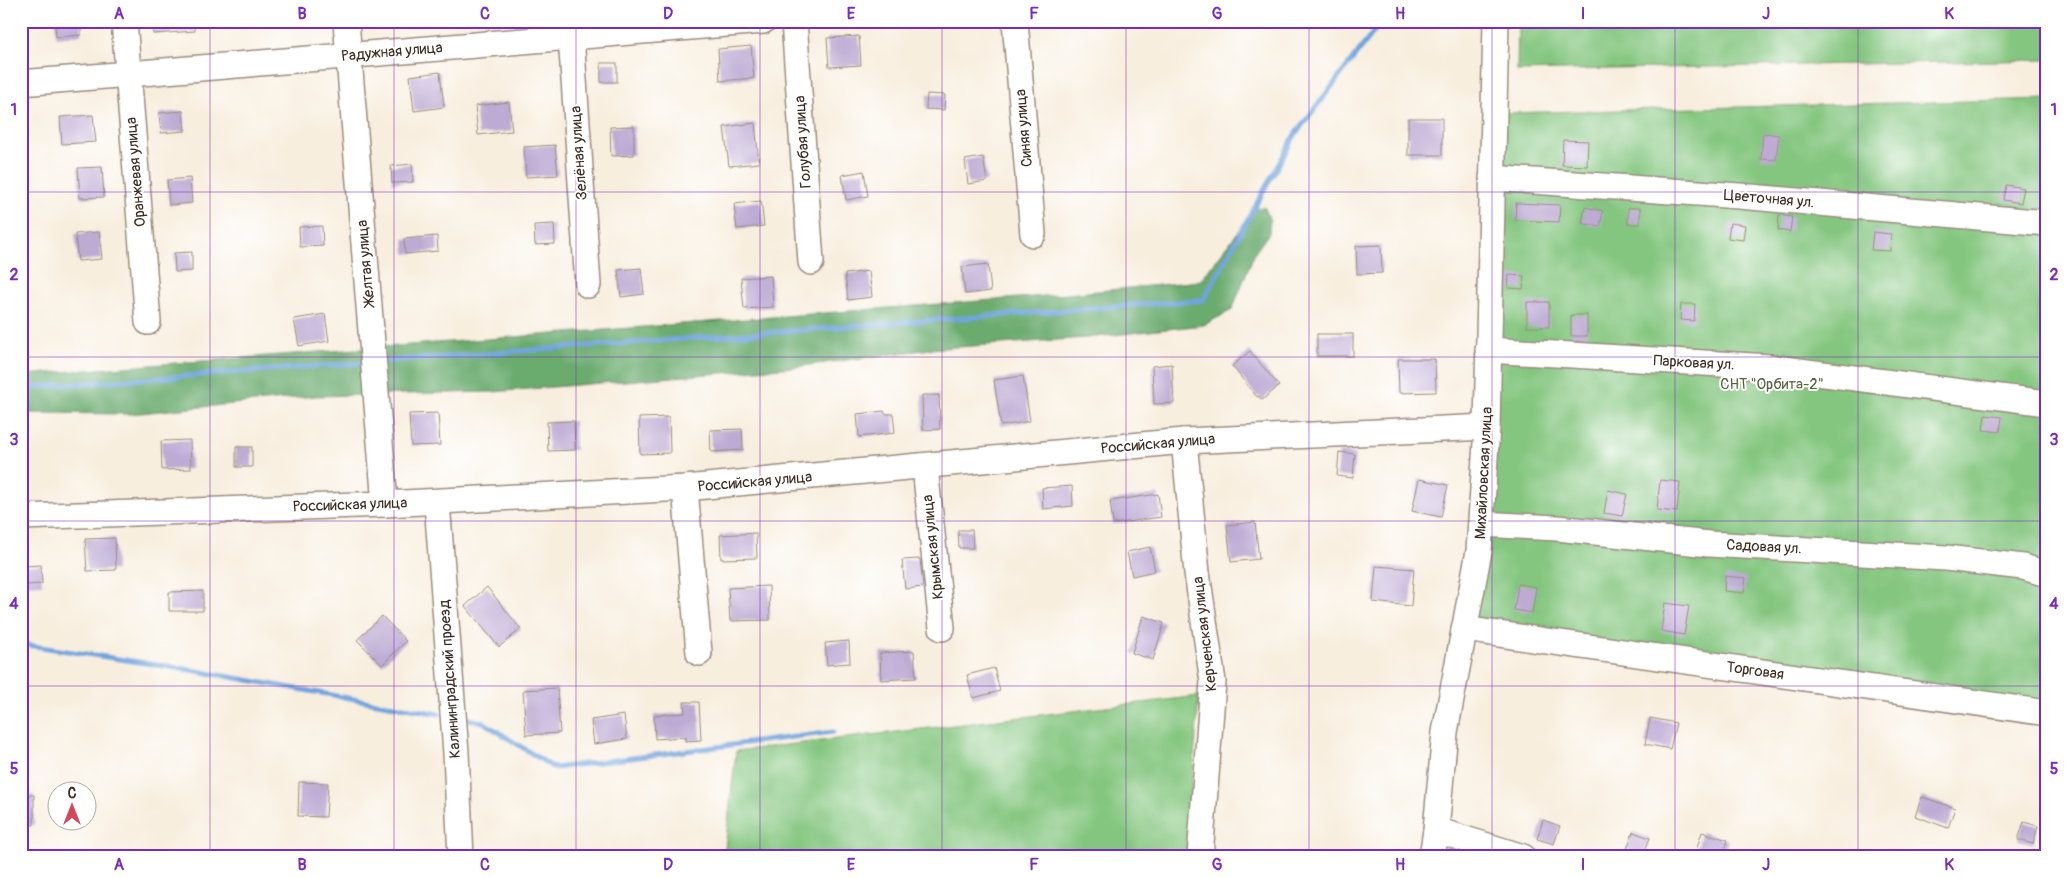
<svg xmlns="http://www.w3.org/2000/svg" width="2068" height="878" font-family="Pangolin,sans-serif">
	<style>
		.green { fill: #84c67f; stroke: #60784e }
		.forest { fill: #6bab6e; stroke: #536a46 }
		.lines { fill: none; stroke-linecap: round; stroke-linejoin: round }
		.stream { stroke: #71a4dd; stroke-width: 5 }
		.building { fill: #beabd4 }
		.minor-casing { stroke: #9a8c7e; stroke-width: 28 }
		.minor { stroke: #fff; stroke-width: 25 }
		.grid { fill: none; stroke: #7b2cbf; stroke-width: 1; stroke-opacity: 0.55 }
		.labels { text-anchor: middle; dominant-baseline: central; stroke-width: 4; stroke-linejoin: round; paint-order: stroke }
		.street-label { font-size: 15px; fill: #3b2a1e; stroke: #fff }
		.park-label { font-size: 15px; fill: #556140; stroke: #fff }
		.neatline { fill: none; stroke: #7b2cbf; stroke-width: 2 }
		.grid-label { font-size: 16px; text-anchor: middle; font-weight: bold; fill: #7b2cbf }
	</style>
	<rect width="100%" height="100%" fill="#fff"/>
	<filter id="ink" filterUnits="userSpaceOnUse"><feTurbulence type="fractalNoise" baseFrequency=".02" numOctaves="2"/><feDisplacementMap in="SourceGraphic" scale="10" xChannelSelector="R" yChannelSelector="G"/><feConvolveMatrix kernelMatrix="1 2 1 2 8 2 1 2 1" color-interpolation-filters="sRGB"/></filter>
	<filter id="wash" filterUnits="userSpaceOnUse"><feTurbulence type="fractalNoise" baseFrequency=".0096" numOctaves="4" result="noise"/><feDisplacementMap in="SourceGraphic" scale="20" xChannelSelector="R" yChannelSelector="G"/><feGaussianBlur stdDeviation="1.12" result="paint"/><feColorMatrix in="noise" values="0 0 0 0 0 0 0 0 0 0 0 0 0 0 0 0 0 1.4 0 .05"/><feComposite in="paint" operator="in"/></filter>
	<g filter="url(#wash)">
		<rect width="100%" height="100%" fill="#f8eede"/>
		<!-- green -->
		<g class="green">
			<path d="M1518 21H2047V60L1517 71Z"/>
			<path d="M2047 99V707L1472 624 1505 113Z"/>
			<path d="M1199 696 1186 857H724L736 751Z"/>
		</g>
		<!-- forest -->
		<path class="forest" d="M1264 206 1270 220 1269 233 1254 254 1232 310 1204 325 1086 338 931 349 794 367 493 392 316 396 130 414 21 413V375L1057 295 1200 281 1255 210Z"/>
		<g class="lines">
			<!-- stream -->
			<g class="stream">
				<path d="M388 361 1203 300 1296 133 1382 21"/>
				<path d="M21 388 361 363"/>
				<path d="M21 644 191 670 439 714"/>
				<path d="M467 719 483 722 554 768 833 732"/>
			</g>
		</g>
		<g id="blocks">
			<!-- building -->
			<g class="building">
				<path d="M55 21H81V35L56 37Z"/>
				<path d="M152 21H194L195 31 153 34Z"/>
				<path d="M859 36 861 65 829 67 827 38Z"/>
				<path d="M751 46 754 78 720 81 718 49Z"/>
				<rect x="601" y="63" width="16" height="19"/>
				<path d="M440 72 444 107 414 111 410 76Z"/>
				<path d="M927 94 945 95 944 110 926 109Z"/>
				<path d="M509 102 512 131 478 135 475 106Z"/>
				<path d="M183 111 185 131 161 133 159 113Z"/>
				<path d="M93 115 96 142 62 144 60 117Z"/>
				<rect x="1408" y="118" width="34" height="37"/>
				<path d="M755 123 759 163 729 166 724 127Z"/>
				<path d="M634 126V155L611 156 610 127Z"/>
				<path d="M1763 133 1779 135 1776 160 1761 159Z"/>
				<path d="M1563 140 1588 141 1587 166 1562 165Z"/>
				<path d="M555 145 558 175 526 177 524 147Z"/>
				<path d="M983 157 987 181 968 184 965 160Z"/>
				<path d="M412 164 413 182 392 183 391 166Z"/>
				<path d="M102 167 104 197 80 198 78 168Z"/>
				<path d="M864 171 868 196 846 200 842 175Z"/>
				<path d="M190 178 192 203 169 205 167 180Z"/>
				<path d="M2006 185 2024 188 2021 203 2003 200Z"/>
				<path d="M761 201 764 226 737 229 734 204Z"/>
				<path d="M1516 203 1560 205 1559 222 1515 220Z"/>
				<path d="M1585 207 1603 211 1600 227 1582 223Z"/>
				<rect x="1628" y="208" width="12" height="16"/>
				<path d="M1779 215 1792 217 1790 232 1778 230Z"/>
				<path d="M1730 223 1745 225 1743 240 1728 238Z"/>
				<path d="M554 224 555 244 535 245 534 225Z"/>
				<path d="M322 226 323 246 300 247 299 227Z"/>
				<path d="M99 232 102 259 78 261 75 234Z"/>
				<path d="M1873 232 1891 234 1890 251 1871 250Z"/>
				<path d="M437 236 438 251 405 254 404 239Z"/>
				<path d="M1381 245 1382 273 1357 274 1356 246Z"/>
				<path d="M192 252V271L175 272 174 253Z"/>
				<path d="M988 264 991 291 965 294 962 267Z"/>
				<path d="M641 268 644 294 621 297 618 270Z"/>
				<path d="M869 271 872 297 848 300 845 274Z"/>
				<path d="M1509 275 1524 276 1523 289 1508 288Z"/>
				<path d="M771 276 773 307 744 309 741 278Z"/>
				<rect x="1527" y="302" width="22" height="25"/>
				<path d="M1681 304H1695L1694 321 1680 320Z"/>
				<path d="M325 314 329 341 299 346 294 319Z"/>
				<rect x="1571" y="315" width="16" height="21"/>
				<rect x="1317" y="334" width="36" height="22"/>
				<path d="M1250 351 1279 386 1262 400 1259 396 1257 397 1232 366Z"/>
				<path d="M1398 359H1435L1436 392 1399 393Z"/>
				<path d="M1172 364 1174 403 1154 404 1152 366Z"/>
				<path d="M1023 376 1030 421 1001 426 994 380Z"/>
				<path d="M922 395H939L940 429 923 430Z"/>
				<path d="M884 411 885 414H893L895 433 859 437 857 414Z"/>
				<path d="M438 413 440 445 411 446 409 414Z"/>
				<path d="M1985 415 2002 417 2000 432 1983 430Z"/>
				<path d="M669 417 670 453 640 454 639 418Z"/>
				<path d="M574 421 575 450 548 451 547 422Z"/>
				<path d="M742 429 743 450 711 452 710 430Z"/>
				<path d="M190 440 191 469 162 470 161 441Z"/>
				<rect x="236" y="447" width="16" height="20"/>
				<path d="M1339 452 1355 454 1353 478 1337 476Z"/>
				<path d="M1419 479 1448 485 1441 517 1412 511Z"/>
				<path d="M1660 480 1680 482 1677 512 1657 510Z"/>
				<path d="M1072 486 1073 506 1043 509 1042 488Z"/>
				<path d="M1608 490 1627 494 1622 516 1604 513Z"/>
				<path d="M1158 494 1161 517 1113 524 1110 501Z"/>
				<path d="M1255 522 1259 559 1231 562 1227 525Z"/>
				<path d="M958 530H972L973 548H959Z"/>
				<path d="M756 533 757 558 721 559 720 535Z"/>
				<path d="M115 538 116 570 87 571 85 539Z"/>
				<path d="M1150 547 1155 571 1132 576 1127 552Z"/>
				<path d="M920 559 923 587 905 589 902 560Z"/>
				<path d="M41 565 42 584 26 585 25 566Z"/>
				<path d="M1376 566 1414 569 1411 606 1373 602Z"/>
				<path d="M1725 576 1746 578 1744 593 1724 591Z"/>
				<path d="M1518 584 1536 587 1532 613 1514 610Z"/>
				<path d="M769 586 770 620 730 621 728 588Z"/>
				<path d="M487 587 521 629 499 647 465 606Z"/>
				<path d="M203 591V611H169V592Z"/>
				<path d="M1665 603 1689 606 1684 635 1661 631Z"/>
				<path d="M382 616 406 641 382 665 357 640Z"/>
				<path d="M1143 616 1164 623 1153 660 1132 653Z"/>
				<path d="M849 641 850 663 827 665 825 643Z"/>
				<path d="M914 651 916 678 881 680 880 653Z"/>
				<path d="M994 668 1000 691 973 698 967 675Z"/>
				<path d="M557 688 560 733 526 735 523 690Z"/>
				<path d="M684 702H699L701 740 686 741V737L655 739 654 715 685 713Z"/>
				<path d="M624 715 627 739 594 744 591 720Z"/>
				<path d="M1650 718 1676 723 1670 749 1645 744Z"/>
				<path d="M299 782 328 783 326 817 298 816Z"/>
				<path d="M21 795H34V825L21 824Z"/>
				<path d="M1922 797 1955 808 1948 828 1915 816Z"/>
				<path d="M1543 820 1560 826 1554 844 1537 839Z"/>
				<path d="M2024 822 2038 826 2033 844 2018 840Z"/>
				<path d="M1633 832 1650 838 1642 857H1624Z"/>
				<path d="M1702 832 1728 840 1723 857H1694Z"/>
			</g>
		</g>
	</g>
	<g filter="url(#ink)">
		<use href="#blocks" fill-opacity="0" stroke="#9a8c7e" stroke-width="1"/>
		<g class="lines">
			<!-- minor casing -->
			<g class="minor-casing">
				<g id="minor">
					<path d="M124 21 148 322"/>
					<path d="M346 21 385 504"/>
					<path d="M570 21 588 285"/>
					<path d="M794 21 811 262"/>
					<path d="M1015 21 1033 234"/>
					<path d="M21 83 763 21"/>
					<path d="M1492 178 1739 196 2047 223"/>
					<path d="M1488 350 1770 367 2047 403"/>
					<path d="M1184 441 1197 573 1213 682 1200 857"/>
					<path d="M925 467 942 628"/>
					<path d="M685 488 699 653"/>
					<path d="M437 502 456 753 461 857"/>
					<path d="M21 517 385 504 685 488 1184 441 1487 427"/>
					<path d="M1481 524 1557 528 1709 544 1946 558 2023 567 2047 574"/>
					<path d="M1464 629 2047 713"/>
					<path d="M1436 830 1523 857"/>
					<path d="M1432 857 1436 830 1445 732 1479 551 1487 427 1496 21"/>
				</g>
			</g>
			<!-- minor -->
			<use href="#minor" class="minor"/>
		</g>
	</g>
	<!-- grid -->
	<path class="grid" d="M210 21V857M394 21V857M576 21V857M760 21V857M942 21V857M1126 21V857M1309 21V857M1492 21V857M1675 21V857M1858 21V857M21 192H2047M21 357H2047M21 521H2047M21 686H2047"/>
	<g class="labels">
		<!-- street labels -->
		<g class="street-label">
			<text transform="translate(392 52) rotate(-5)">Радужная улица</text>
			<text transform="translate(1024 128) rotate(-95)">Синяя улица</text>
			<text transform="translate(803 142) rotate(-94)">Голубая улица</text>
			<text transform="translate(579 153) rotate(-94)">Зелёная улица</text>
			<text transform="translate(136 172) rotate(-95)">Оранжевая улица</text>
			<text transform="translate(1769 199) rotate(5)">Цветочная ул.</text>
			<text transform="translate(366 263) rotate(-95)">Желтая улица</text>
			<text transform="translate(1694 363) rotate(3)">Парковая ул.</text>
			<text transform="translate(1158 444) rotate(-5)">Российская улица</text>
			<text transform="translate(1484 473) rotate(-87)">Михайловская улица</text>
			<text transform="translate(755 482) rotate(-5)">Российская улица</text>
			<text transform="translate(350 505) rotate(-2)">Российская улица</text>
			<text transform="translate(933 547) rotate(-96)">Крымская улица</text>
			<text transform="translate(1764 547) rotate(3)">Садовая ул.</text>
			<text transform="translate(1205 634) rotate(-97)">Керченская улица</text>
			<text transform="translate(1755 671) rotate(8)">Торговая</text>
			<text transform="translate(450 679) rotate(-94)">Калининградский проезд</text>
		</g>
		<!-- park labels -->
		<g class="park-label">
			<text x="1772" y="384">СНТ "Орбита-2"</text>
		</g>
	</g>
	<!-- margin -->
	<rect width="2068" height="878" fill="none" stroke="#fff" stroke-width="55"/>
	<!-- north arrow -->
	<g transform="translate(72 806)"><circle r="24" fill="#ffffff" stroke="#b1aaa5"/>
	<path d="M0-4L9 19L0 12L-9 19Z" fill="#d1495b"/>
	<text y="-8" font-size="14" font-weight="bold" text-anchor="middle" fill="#3b2a1e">С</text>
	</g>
	<rect x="28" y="28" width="2012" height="822" class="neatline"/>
	<g class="grid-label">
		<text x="119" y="19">A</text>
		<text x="302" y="19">B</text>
		<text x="485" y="19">C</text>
		<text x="668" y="19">D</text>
		<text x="851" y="19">E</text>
		<text x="1034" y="19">F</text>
		<text x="1217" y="19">G</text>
		<text x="1400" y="19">H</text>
		<text x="1583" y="19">I</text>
		<text x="1766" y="19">J</text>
		<text x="1949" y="19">K</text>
		<text x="14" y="115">1</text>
		<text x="2054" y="115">1</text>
		<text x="14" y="280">2</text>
		<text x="2054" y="280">2</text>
		<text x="14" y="445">3</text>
		<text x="2054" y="445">3</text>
		<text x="14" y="609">4</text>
		<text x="2054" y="609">4</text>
		<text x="14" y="774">5</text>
		<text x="2054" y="774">5</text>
		<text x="119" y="870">A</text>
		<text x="302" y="870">B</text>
		<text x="485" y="870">C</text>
		<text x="668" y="870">D</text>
		<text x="851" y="870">E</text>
		<text x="1034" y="870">F</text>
		<text x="1217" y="870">G</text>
		<text x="1400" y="870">H</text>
		<text x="1583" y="870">I</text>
		<text x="1766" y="870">J</text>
		<text x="1949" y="870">K</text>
	</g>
</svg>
